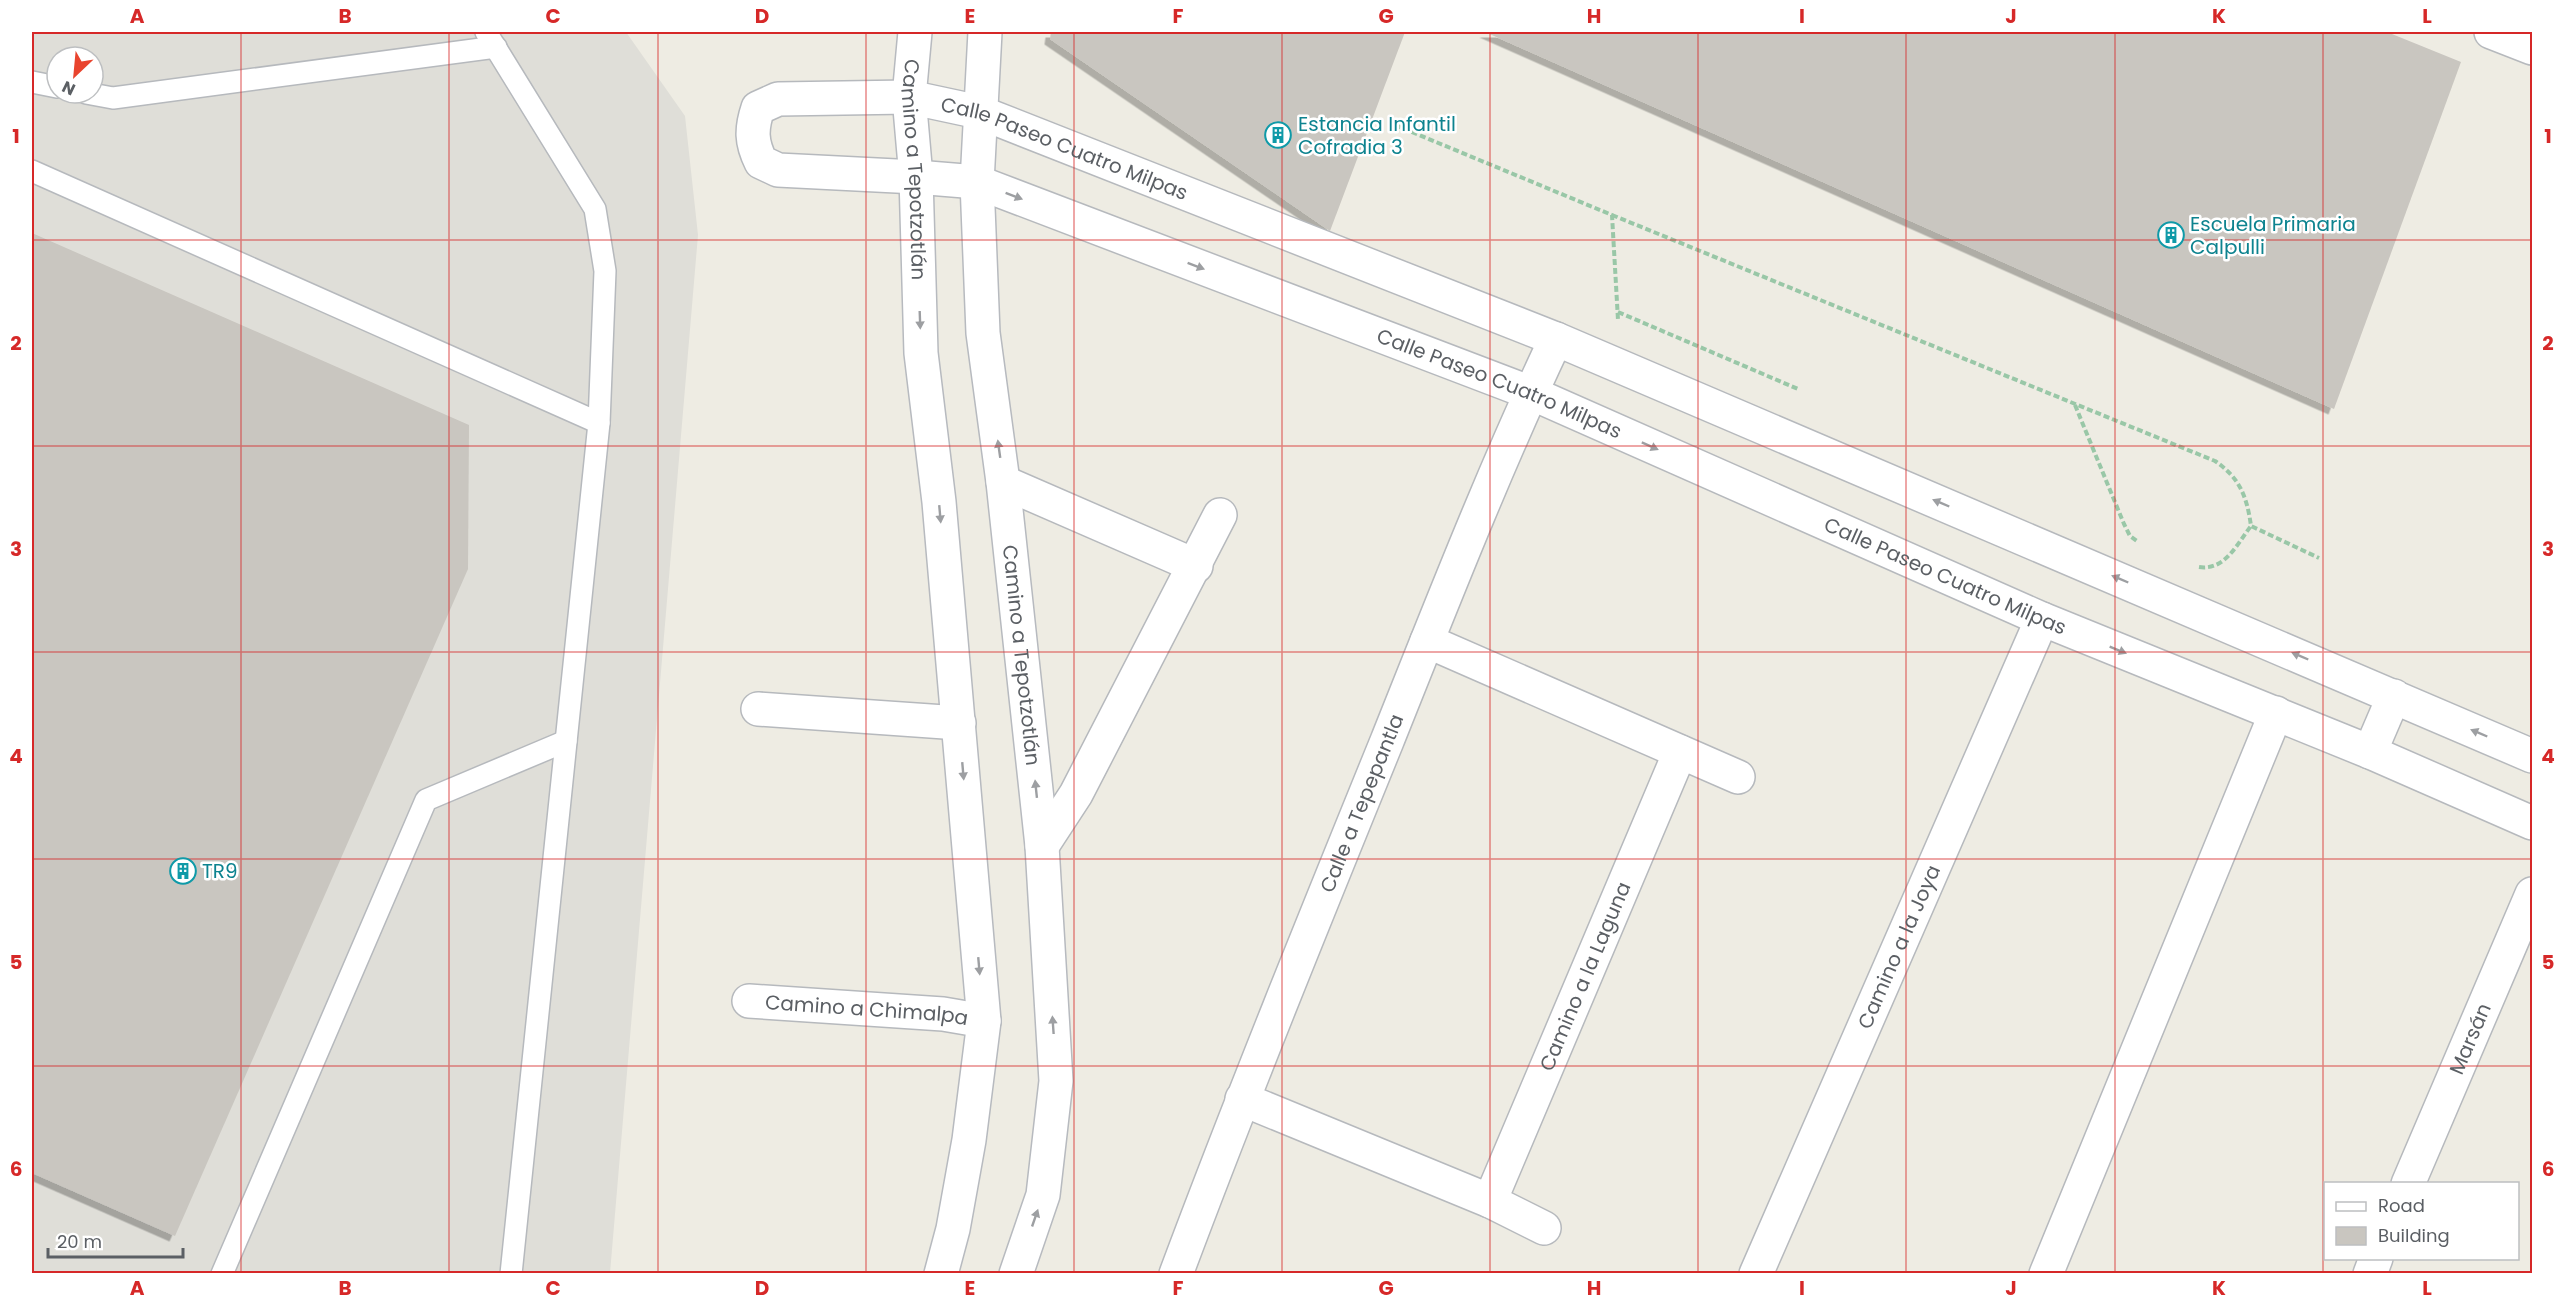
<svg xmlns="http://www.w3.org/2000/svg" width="2564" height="1305" font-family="Poppins,sans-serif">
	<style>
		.industrial { fill: #dfded8; fill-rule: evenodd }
		.building { fill: #c9c6c0; filter: url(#shadow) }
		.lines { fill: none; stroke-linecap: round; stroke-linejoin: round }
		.service-casing { stroke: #b6b9bd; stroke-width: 24 }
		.minor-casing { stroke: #b6b9bd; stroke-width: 36 }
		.tertiary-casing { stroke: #b6b9bd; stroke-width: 36 }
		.secondary-casing { stroke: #b7babf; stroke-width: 36 }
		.path { stroke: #99c7a7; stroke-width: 4; stroke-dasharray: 6 3; stroke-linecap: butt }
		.service { stroke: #fff; stroke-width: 21 }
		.minor { stroke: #fff; stroke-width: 33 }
		.tertiary { stroke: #fff; stroke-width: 33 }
		.secondary { stroke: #fff; stroke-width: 33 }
		.oneway { fill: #9d9fa2 }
		.grid { fill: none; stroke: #d62828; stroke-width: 1.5; stroke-opacity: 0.55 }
		.labels { text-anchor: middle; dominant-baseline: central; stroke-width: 5; stroke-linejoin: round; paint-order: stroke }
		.culture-label { font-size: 20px; fill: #0d838f; stroke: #fff; text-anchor: start }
		.street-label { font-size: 20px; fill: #5b5f64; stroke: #fff }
		.neatline { fill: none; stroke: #d62828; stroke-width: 2 }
		.grid-label { font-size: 20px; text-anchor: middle; font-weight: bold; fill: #d62828 }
	</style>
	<defs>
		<filter id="shadow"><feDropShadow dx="-5.5" dy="5.5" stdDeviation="0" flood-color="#0004"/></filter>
	</defs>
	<rect width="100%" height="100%" fill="#eeece3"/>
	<!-- industrial -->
	<path class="industrial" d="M32 32H626L685 116 698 235 610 1273H32ZM57 57H93V93H57Z"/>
	<!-- building -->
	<g class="building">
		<path d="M1051 32H1405L1330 231 1050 39Z"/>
		<path d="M1485 32H2387L2461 62 2334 409Z"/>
		<path d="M32 233 469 425 468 569 175 1236 32 1173Z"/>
	</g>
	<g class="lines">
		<!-- service casing -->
		<g class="service-casing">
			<g id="service">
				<path d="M486 32 595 209 605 271 599 423 511 1274"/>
				<path d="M32 82 57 87"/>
				<path d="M86 93 113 98 496 47"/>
				<path d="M32 171 599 423"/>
				<path d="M222 1274 426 800 566 741"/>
			</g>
		</g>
		<!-- minor casing -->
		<g class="minor-casing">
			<g id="minor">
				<path d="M2491 32 2532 48"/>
				<path d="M909 97 778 99 758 108C751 129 751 142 761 162L778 170 916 177"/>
				<path d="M1003 482 1196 566"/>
				<path d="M1427 641 1738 777"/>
				<path d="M758 709 959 723"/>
				<path d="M1042 846 1076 794 1220 515"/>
				<path id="s1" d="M749 1001 943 1014 984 1021"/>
				<path d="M1242 1099 1490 1201 1544 1228"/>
				<path id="s2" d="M2408 1184 2532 894"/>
				<path id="s3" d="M1490 1201 1680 752"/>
				<path id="s4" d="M1176 1274C1243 1095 1315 918 1387 741 1441 606 1494 470 1556 339"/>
				<path id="s5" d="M1756 1274 2042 619"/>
				<path d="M2046 1274 2276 713"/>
				<path d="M2370 1274 2376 1258"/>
			</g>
		</g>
		<!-- tertiary casing -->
		<g class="tertiary-casing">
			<g id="tertiary">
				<path id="s6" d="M909 97 979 112 1556 339 2532 756"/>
				<path id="s7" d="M916 177 977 182 1531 393 2042 619 2370 752 2532 823"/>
				<path d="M2370 752 2394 696"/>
			</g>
		</g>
		<!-- secondary casing -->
		<g class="secondary-casing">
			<g id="secondary">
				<path id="s8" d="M915 32 909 97 916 177 921 353 939 502 984 1021 969 1140 953 1229 941 1274"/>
				<path id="s9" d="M985 32 977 182 983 333 1003 482 1042 846 1056 1081 1043 1195 1016 1274"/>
			</g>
		</g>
		<!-- path -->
		<g class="path">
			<path d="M1395 125 1612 215 1618 320"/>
			<path d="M1612 215 2215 461C2240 478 2247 497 2251 526L2319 558"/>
			<path d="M1618 312 1798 389"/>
			<path d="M2075 405 2124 524 2130 536 2137 541"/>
			<path d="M2199 567C2225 571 2237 544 2251 526"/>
		</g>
		<!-- service -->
		<use href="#service" class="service"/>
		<!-- minor -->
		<use href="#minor" class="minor"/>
		<!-- tertiary -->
		<use href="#tertiary" class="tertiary"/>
		<!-- secondary -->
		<use href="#secondary" class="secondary"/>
	</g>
	<!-- one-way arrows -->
	<defs><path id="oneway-solid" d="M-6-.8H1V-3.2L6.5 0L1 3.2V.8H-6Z" transform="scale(1.5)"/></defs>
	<g class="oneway">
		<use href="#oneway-solid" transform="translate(1014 196) rotate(21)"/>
		<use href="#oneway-solid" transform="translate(1196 266) rotate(21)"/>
		<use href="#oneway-solid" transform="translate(920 320) rotate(88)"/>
		<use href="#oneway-solid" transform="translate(1650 446) rotate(24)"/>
		<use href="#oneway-solid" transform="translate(999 449) rotate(-98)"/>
		<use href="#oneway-solid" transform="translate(1941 503) rotate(-157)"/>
		<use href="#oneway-solid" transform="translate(940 514) rotate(85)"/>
		<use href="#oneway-solid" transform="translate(2120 579) rotate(-157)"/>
		<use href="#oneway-solid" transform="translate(2118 650) rotate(22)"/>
		<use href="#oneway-solid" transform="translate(2300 656) rotate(-157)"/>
		<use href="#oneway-solid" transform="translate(2479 733) rotate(-157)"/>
		<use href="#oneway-solid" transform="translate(963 771) rotate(85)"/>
		<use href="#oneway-solid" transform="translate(1036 789) rotate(-96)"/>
		<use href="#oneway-solid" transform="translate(979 966) rotate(85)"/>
		<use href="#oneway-solid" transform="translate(1053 1025) rotate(-94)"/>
		<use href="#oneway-solid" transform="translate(1035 1218) rotate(-71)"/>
	</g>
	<!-- grid -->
	<path class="grid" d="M241 32V1274M449 32V1274M658 32V1274M866 32V1274M1074 32V1274M1282 32V1274M1490 32V1274M1698 32V1274M1906 32V1274M2115 32V1274M2323 32V1274M32 240H2532M32 446H2532M32 652H2532M32 859H2532M32 1066H2532"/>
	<!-- icons -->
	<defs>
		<g id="building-ring" transform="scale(1.35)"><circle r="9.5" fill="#fff" stroke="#0f9aa8" stroke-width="1.5"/><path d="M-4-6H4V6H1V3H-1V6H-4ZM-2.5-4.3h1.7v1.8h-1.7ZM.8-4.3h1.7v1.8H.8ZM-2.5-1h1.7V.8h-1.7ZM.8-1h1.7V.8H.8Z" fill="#0f9aa8"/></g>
	</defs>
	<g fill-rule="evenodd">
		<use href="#building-ring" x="1278" y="135"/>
		<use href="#building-ring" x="2171" y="235"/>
		<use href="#building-ring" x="183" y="871"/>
	</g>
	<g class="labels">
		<!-- culture labels -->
		<g class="culture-label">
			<text x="1298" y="124">Estancia Infantil<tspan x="1298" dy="23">Cofradia 3</tspan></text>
			<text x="2190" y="224">Escuela Primaria<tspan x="2190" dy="23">Calpulli</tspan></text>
			<text x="202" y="871">TR9</text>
		</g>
		<!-- street labels -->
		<g class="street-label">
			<text stroke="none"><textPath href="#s6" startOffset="164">Calle Paseo Cuatro Milpas</textPath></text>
			<text stroke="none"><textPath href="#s8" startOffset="138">Camino a Tepotzotlán</textPath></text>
			<text stroke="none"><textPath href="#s7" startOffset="621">Calle Paseo Cuatro Milpas</textPath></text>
			<text stroke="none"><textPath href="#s7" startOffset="1107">Calle Paseo Cuatro Milpas</textPath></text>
			<text stroke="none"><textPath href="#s9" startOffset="626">Camino a Tepotzotlán</textPath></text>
			<text stroke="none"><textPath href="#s4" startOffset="506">Calle a Tepepantla</textPath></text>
			<text stroke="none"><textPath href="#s5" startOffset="357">Camino a la Joya</textPath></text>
			<text stroke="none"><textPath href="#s3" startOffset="244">Camino a la Laguna</textPath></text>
			<text stroke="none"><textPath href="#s1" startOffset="118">Camino a Chimalpa</textPath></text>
			<text stroke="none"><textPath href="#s2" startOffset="158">Marsán</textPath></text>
		</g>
	</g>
	<!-- border -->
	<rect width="2564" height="1305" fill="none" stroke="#ffffff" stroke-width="66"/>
	<!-- legend -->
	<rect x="2324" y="1182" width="195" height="78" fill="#ffffff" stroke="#bdbfc1" stroke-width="1.5"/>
	<rect x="2336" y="1202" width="30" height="9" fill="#ffffff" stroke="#bdbfc1" stroke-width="1.5"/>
	<text x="2378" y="1212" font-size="18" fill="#5b5f64">Road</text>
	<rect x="2336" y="1227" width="30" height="18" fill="#c9c6c0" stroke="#bdbfc1" stroke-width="1.5"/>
	<text x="2378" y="1242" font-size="18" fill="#5b5f64">Building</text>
	<!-- north arrow -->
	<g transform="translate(75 75) rotate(206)"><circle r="28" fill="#ffffff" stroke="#bdbfc1" stroke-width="1.5"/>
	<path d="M0-4.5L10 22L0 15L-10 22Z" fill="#e9442e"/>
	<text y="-9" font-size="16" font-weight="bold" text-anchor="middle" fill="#5b5f64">N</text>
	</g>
	<!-- scale -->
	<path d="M48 1248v9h135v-9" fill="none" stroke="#5b5f64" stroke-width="3"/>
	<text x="57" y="1248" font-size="18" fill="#5b5f64" stroke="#ffffff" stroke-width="4.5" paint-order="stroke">20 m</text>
	<rect x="33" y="33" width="2498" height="1239" class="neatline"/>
	<g class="grid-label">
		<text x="137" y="23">A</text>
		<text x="345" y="23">B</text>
		<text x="553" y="23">C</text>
		<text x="762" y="23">D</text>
		<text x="970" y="23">E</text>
		<text x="1178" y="23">F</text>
		<text x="1386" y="23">G</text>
		<text x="1594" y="23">H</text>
		<text x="1802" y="23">I</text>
		<text x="2011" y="23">J</text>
		<text x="2219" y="23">K</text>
		<text x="2427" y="23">L</text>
		<text x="16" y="143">1</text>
		<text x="2548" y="143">1</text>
		<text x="16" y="350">2</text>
		<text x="2548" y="350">2</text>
		<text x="16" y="556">3</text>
		<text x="2548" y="556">3</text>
		<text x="16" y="763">4</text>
		<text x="2548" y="763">4</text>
		<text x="16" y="969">5</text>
		<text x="2548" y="969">5</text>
		<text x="16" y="1176">6</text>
		<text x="2548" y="1176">6</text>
		<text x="137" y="1295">A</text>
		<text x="345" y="1295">B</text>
		<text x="553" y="1295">C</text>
		<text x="762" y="1295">D</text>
		<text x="970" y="1295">E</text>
		<text x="1178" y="1295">F</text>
		<text x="1386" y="1295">G</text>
		<text x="1594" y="1295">H</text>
		<text x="1802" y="1295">I</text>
		<text x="2011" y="1295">J</text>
		<text x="2219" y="1295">K</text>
		<text x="2427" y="1295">L</text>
	</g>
</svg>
